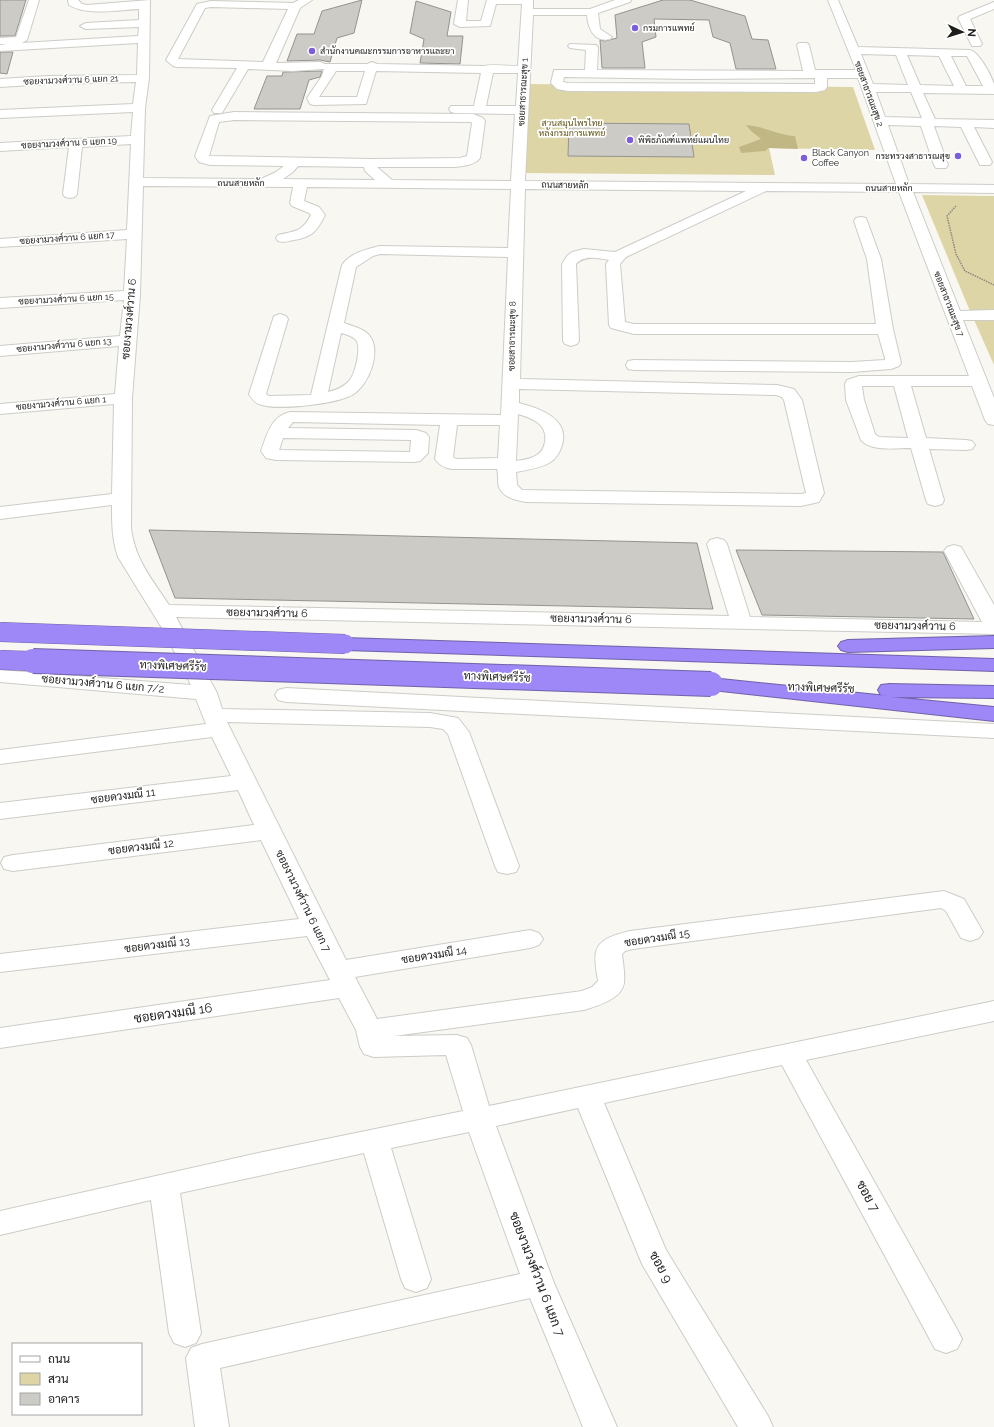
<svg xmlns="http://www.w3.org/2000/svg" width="994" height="1427" font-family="Raleway,Sarabun,sans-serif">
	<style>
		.green { fill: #ded5a6 }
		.water { fill: #c1b785 }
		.building { fill: #cccbc6; stroke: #94938e }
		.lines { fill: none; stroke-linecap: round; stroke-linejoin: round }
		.minor-casing { stroke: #cdccc7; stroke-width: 2 }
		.highway-casing { stroke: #7162a9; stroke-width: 2 }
		.path { stroke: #898885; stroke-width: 1.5; stroke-dasharray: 1.5 1; stroke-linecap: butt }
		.minor { fill: #fff; fill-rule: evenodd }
		.highway { fill: #9e87f6; fill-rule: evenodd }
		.highway-bridge-far1-casing { stroke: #7162a9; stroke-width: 20; stroke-linecap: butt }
		.highway-bridge-casing { stroke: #7162a9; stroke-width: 26; stroke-linecap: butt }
		.highway-bridge-far1 { stroke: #9e87f6; stroke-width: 19 }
		.highway-bridge { stroke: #9e87f6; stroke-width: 24 }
		.poi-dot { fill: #7c5ed9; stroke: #fff; stroke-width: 1.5 }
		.labels { text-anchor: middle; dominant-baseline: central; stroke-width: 3.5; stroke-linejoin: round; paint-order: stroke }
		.far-poi-label { font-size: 9px; fill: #1d1d1b; stroke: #fff; text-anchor: start }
		.far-street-label { font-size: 9px; fill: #1d1d1b; stroke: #fff }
		.far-park-label { font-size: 9px; fill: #61561b; stroke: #fff }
		.street-label { font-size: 11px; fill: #1d1d1b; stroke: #fff }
		.near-street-label { font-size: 13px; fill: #1d1d1b; stroke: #fff }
	</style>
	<rect width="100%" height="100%" fill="#f8f7f2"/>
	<!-- green -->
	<g class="green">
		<path d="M527 84 853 87 875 150 769 148 775 175 524 173Z"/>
		<path d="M922 195 994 196V365L967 304Z"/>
	</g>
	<!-- water -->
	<path class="water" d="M746 125C763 126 778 135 795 136L798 149 769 148 765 151 741 153 739 147 761 139 751 131Z"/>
	<!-- building -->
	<g class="building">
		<path d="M0 0H26L15 36H0Z"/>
		<path d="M362 0 354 33 337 38 330 62 320 60 287 61 297 34H314L322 11Z"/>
		<path d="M663 0H690L745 16 752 39 768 40 776 69H736L730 43 713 37 709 20 654 19 656 37 642 42 645 68H602L600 40 605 41 617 38 615 15Z"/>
		<path d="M416 1 451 12 447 36H463L460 64 420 63 424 39 410 33Z"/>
		<path d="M0 52H13L7 74 0 73Z"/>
		<path d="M322 71 320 77 309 80 300 109H254L267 76H282L283 72Z"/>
		<path d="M569 123 689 124 694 157 568 156Z"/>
		<path d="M149 530 697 543 713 609 175 598Z"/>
		<path d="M736 550 943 552 974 619 762 615Z"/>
	</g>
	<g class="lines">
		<!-- minor casing -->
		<g class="minor-casing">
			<g id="minor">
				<path d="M29 0H39L27 40 22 43 138 36 139 27 86 29 80 26 86 23 139 20V9C119 10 87 16 69 5L68 0H78L82 4 87 5 150 0 149 78 145 108 143 178 261 179 276 172 284 166 210 165 199 162 195 156 210 116 234 112 473 114 483 118 485 121 480 158C475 165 463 166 455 167H377L392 180 511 181 515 114 455 113 451 112 449 109 451 106H474L481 73 376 71 366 104 314 105 310 104 307 98 322 76 324 69 293 71 248 69 222 113H214L212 110 237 68 177 67 173 66 166 60 197 4 211 1 293 3 299 0H312L300 8 276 63 320 62 325 64H367L372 62 377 64 484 66C490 64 510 66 518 66L522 4H496L490 26 460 27 454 24 458 0H468L466 21H481L487 0H533V9H590L615 0H631L630 2 598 13 600 29 612 37 610 39C594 43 588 28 587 15H533L525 181 896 184 858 78H827V87L825 90 816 92 568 91 557 89 551 83 554 70H585L586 50 570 48 568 46 570 44 596 45 598 47 597 70 803 71 797 45 799 43H807L809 45 815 70H856L828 0H838L858 47 970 50C979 52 991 75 994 84 994 87 994 91 994 94L923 93 935 119 994 120V128L974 127 992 162 990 165H980L961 127 934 126 948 165 946 168H936L934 165 921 126 888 125 909 184 994 185V193L913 192 960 311 994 310V320H963L994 398V425L988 424 985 420 972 386H911L926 438 966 440 972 441 975 445 972 449 966 450 929 449 944 500 942 504 935 506 928 504 926 500 911 448C896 448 872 452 861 440L846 400 845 384 847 380 859 376H969L899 192 766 191 626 257 620 264 625 322 634 324H876L867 259 854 221 856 218 861 217 866 218 881 259 893 329 901 363 899 366 891 369 852 372 634 370 628 369 626 365 628 361 634 360 852 362 885 360V358L878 334H634L611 328 609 325 606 264 609 260C598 258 584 255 576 264L579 341 577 344 571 346 565 344 563 341 562 264 567 256 572 252 584 249 615 252 746 191 525 189 520 379 777 385 794 389 802 400 824 493 819 502 801 506 526 502C517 500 503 498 499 487 497 482 499 474 497 469H452C445 468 439 465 435 459L440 425 293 422 288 428 416 430 426 433 429 437 428 453 420 461 414 462 276 460 266 458 261 451C267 435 271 416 290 412L501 415 508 257 380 254 373 256 356 267 344 323C352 326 362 328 368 334 383 349 369 386 352 395 337 404 275 411 259 404 254 402 252 399 249 394L274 316 280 314 286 316 288 319 266 394 269 396 311 395 342 265C350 253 367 249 380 246L508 248 511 189 307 187 304 201 319 207 325 215C317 231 312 237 294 240 288 241 284 243 278 241L276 238 278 235C295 231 302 232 311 215L309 213 292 206 290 203 293 187 143 186 140 295 132 398 131 528C135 560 152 579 169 605L729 616 707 544 710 540 717 538 724 540 727 544 750 617 982 622 944 551 947 547 954 545 961 547 994 605V634L176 617 217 693 222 709 430 713 458 718 469 732 519 866 516 872 507 874 498 872 495 866 448 734 443 729 430 727 227 722 346 960 530 930 539 933 543 939 539 945 530 948 355 977 377 1019 582 991 592 987 598 981C597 973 594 961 596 952 599 938 618 934 630 931L944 891 964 899 983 932 979 938 970 941 961 938 946 911 941 908 633 949 625 951 622 954C623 963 625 974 624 983 622 999 597 1006 584 1010L394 1036 457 1035 467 1038 471 1045 489 1106 994 1001V1021L806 1060 957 1329 962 1339 957 1349 946 1353 935 1349 782 1065 604 1103 666 1250 768 1416 773 1427H738L642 1264 578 1108 496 1126 554 1283 617 1427H583L530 1298 220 1368 229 1427H195L186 1358 191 1348 202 1344 520 1274 469 1132 391 1148 431 1279 427 1288 416 1292 405 1288 401 1279 364 1153 180 1193 201 1333 196 1343 185 1347 174 1343 169 1333 151 1200 0 1235V1211L263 1152 463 1111 446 1055 374 1057 364 1054 360 1047 356 1030 339 998 0 1048V1028L330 980 307 936 0 972V954L299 919 261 840 13 871 4 869 1 863 4 857 13 855 254 825 238 790 0 819V803L231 776 212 737 0 764V750L206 724 196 699 0 682V670L191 685 165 633 118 557C112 539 112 523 112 505L0 519V507L112 494 114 404 0 414V404L115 394 119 346 0 356V346L120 336 124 300 0 308V298L124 291 127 239 0 247V239L127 230 131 144 82 147 77 194 75 197 70 198 65 197 63 194 69 147 0 151V143L131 136 133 112 0 118V110L133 104 136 82 48 84 0 87V79L48 76 137 75 138 43 0 51V45L7 44H0V38L16 37ZM211 7 288 9 263 62 178 59 205 8ZM861 54 896 55 908 85 873 84ZM907 55 939 56 954 86 920 85ZM951 56H967L983 86H966ZM336 71H365L357 97H319ZM493 73H518L516 106H486ZM564 77 690 79 815 78V84L568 83 563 82ZM876 92H911L922 118 885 117ZM234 120 471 122 472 123 467 156 460 158 372 159 209 156 219 122ZM298 166 364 167 365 171 375 180 283 179 293 172ZM341 333C346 334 352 336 356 340 362 347 355 376 348 382 342 388 336 390 328 392ZM862 386H894L908 438 879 437 875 434 864 400ZM519 389 776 395 782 397 784 400 806 493 801 494 522 490 517 485 516 472C527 470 540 468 549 463 556 459 560 452 562 445 570 418 538 408 519 403ZM518 414C532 418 548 424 545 442 544 447 542 452 537 455 531 459 523 460 516 461ZM457 425H500L498 458 456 459 453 457ZM283 438 411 440 410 452 279 450Z"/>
				<path d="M994 2V9L970 19 982 44 980 46H972L958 18 960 16Z"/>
				<path d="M286 688 994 724V738L286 702 278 700 275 695 278 690Z"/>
			</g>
		</g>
		<!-- highway casing -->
		<g class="highway-casing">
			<g id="highway">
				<path d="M994 636V648L848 652 841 650 838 646 841 642 848 640Z"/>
				<path d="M345 638 994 659V671L345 650 338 648 335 644 338 640Z"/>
				<path d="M711 678 888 696 881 695 878 690 881 685 889 684 994 686V698L891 697 994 707V721L703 689 700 684 703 679Z"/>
			</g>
		</g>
		<!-- path -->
		<path class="path" d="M956 206 947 216 956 254 965 271 994 285"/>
		<!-- minor -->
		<use href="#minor" class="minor"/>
		<!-- highway -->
		<use href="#highway" class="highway"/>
		<!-- highway-bridge-far1 casing -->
		<g class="highway-bridge-far1-casing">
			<g id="highway-bridge-far1">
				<path d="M0 632 345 644"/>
				<path d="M0 660 63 662"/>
			</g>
		</g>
		<!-- highway-bridge casing -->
		<g class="highway-bridge-casing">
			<path id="highway-bridge" d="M33 661 711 684"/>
		</g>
		<!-- highway-bridge-far1 -->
		<use href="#highway-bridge-far1" class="highway-bridge-far1"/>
		<!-- highway-bridge -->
		<use href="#highway-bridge" class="highway-bridge"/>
	</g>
	<!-- markers -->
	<g class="poi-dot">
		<circle cx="635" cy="28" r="4"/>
		<circle cx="312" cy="51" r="4"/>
		<circle cx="630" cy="140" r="4"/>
		<circle cx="958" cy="156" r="4"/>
		<circle cx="804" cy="158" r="4"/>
	</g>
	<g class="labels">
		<!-- far-poi labels -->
		<g class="far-poi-label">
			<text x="643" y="28">กรมการแพทย์</text>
			<text x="320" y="51">สำนักงานคณะกรรมการอาหารและยา</text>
			<text x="638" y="140">พิพิธภัณฑ์แพทย์แผนไทย</text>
			<text x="812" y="153">Black Canyon<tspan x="812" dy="10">Coffee</tspan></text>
			<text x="950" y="156" text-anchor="end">กระทรวงสาธารณสุข</text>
		</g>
		<!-- far-street labels -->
		<g class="far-street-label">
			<text transform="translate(71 80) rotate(-2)">ซอยงามวงศ์วาน 6 แยก 21</text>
			<text transform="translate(523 92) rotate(-87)">ซอยสาธารณะสุข 1</text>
			<text transform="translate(869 94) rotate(70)">ซอยสาธารณะสุข 2</text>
			<text transform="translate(69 143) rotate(-3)">ซอยงามวงศ์วาน 6 แยก 19</text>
			<text x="241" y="183">ถนนสายหลัก</text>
			<text transform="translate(565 185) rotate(1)">ถนนสายหลัก</text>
			<text x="889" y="188">ถนนสายหลัก</text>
			<text transform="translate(67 238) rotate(-4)">ซอยงามวงศ์วาน 6 แยก 17</text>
			<text transform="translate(66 299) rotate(-3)">ซอยงามวงศ์วาน 6 แยก 15</text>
			<text transform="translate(949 304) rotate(69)">ซอยสาธารณะสุข 7</text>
			<text transform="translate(512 336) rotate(-89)">ซอยสาธารณะสุข 8</text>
			<text transform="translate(64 345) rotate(-5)">ซอยงามวงศ์วาน 6 แยก 13</text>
			<text transform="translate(61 403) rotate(-5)">ซอยงามวงศ์วาน 6 แยก 1</text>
		</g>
		<!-- far-park labels -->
		<g class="far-park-label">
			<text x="572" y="123">สวนสมุนไพรไทย<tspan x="572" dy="10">หลังกรมการแพทย์</tspan></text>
		</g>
		<!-- street labels -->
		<g class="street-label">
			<text transform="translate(129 319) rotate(-85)">ซอยงามวงศ์วาน 6</text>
			<text transform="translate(267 613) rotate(1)">ซอยงามวงศ์วาน 6</text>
			<text transform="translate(591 619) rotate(1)">ซอยงามวงศ์วาน 6</text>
			<text transform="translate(915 626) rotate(1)">ซอยงามวงศ์วาน 6</text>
			<text transform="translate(173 666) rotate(2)">ทางพิเศษศรีรัช</text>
			<text transform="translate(497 677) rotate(2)">ทางพิเศษศรีรัช</text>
			<text transform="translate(103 684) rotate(5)">ซอยงามวงศ์วาน 6 แยก 7/2</text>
			<text transform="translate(821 688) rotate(2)">ทางพิเศษศรีรัช</text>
			<text transform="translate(123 796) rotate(-7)">ซอยดวงมณี 11</text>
			<text transform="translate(141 847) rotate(-7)">ซอยดวงมณี 12</text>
			<text transform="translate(303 901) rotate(64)">ซอยงามวงศ์วาน 6 แยก 7</text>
			<text transform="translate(657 938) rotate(-9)">ซอยดวงมณี 15</text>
			<text transform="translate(157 945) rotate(-7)">ซอยดวงมณี 13</text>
			<text transform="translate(434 955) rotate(-9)">ซอยดวงมณี 14</text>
		</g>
		<!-- near-street labels -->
		<g class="near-street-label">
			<text transform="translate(173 1013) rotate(-8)">ซอยดวงมณี 16</text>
			<text transform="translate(868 1196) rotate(61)">ซอย 7</text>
			<text transform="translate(661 1267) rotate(61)">ซอย 9</text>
			<text transform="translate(537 1274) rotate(69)">ซอยงามวงศ์วาน 6 แยก 7</text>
		</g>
	</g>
	<!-- legend -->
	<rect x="12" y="1343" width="130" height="72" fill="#ffffff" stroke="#a5a5a4"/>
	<rect x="20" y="1356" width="20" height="6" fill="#ffffff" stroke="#a5a5a4"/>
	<text x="48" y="1363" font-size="12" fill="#1d1d1b">ถนน</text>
	<rect x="20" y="1373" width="20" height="12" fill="#ded5a6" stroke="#a5a5a4"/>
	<text x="48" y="1383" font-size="12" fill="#1d1d1b">สวน</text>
	<rect x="20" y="1393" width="20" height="12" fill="#cccbc6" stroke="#a5a5a4"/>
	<text x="48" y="1403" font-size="12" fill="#1d1d1b">อาคาร</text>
	<!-- north arrow -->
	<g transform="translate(962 32) rotate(94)" stroke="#ffffff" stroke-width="3" paint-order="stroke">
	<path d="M0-3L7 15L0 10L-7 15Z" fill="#1d1d1b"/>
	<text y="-6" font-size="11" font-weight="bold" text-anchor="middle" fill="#1d1d1b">N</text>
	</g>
</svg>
